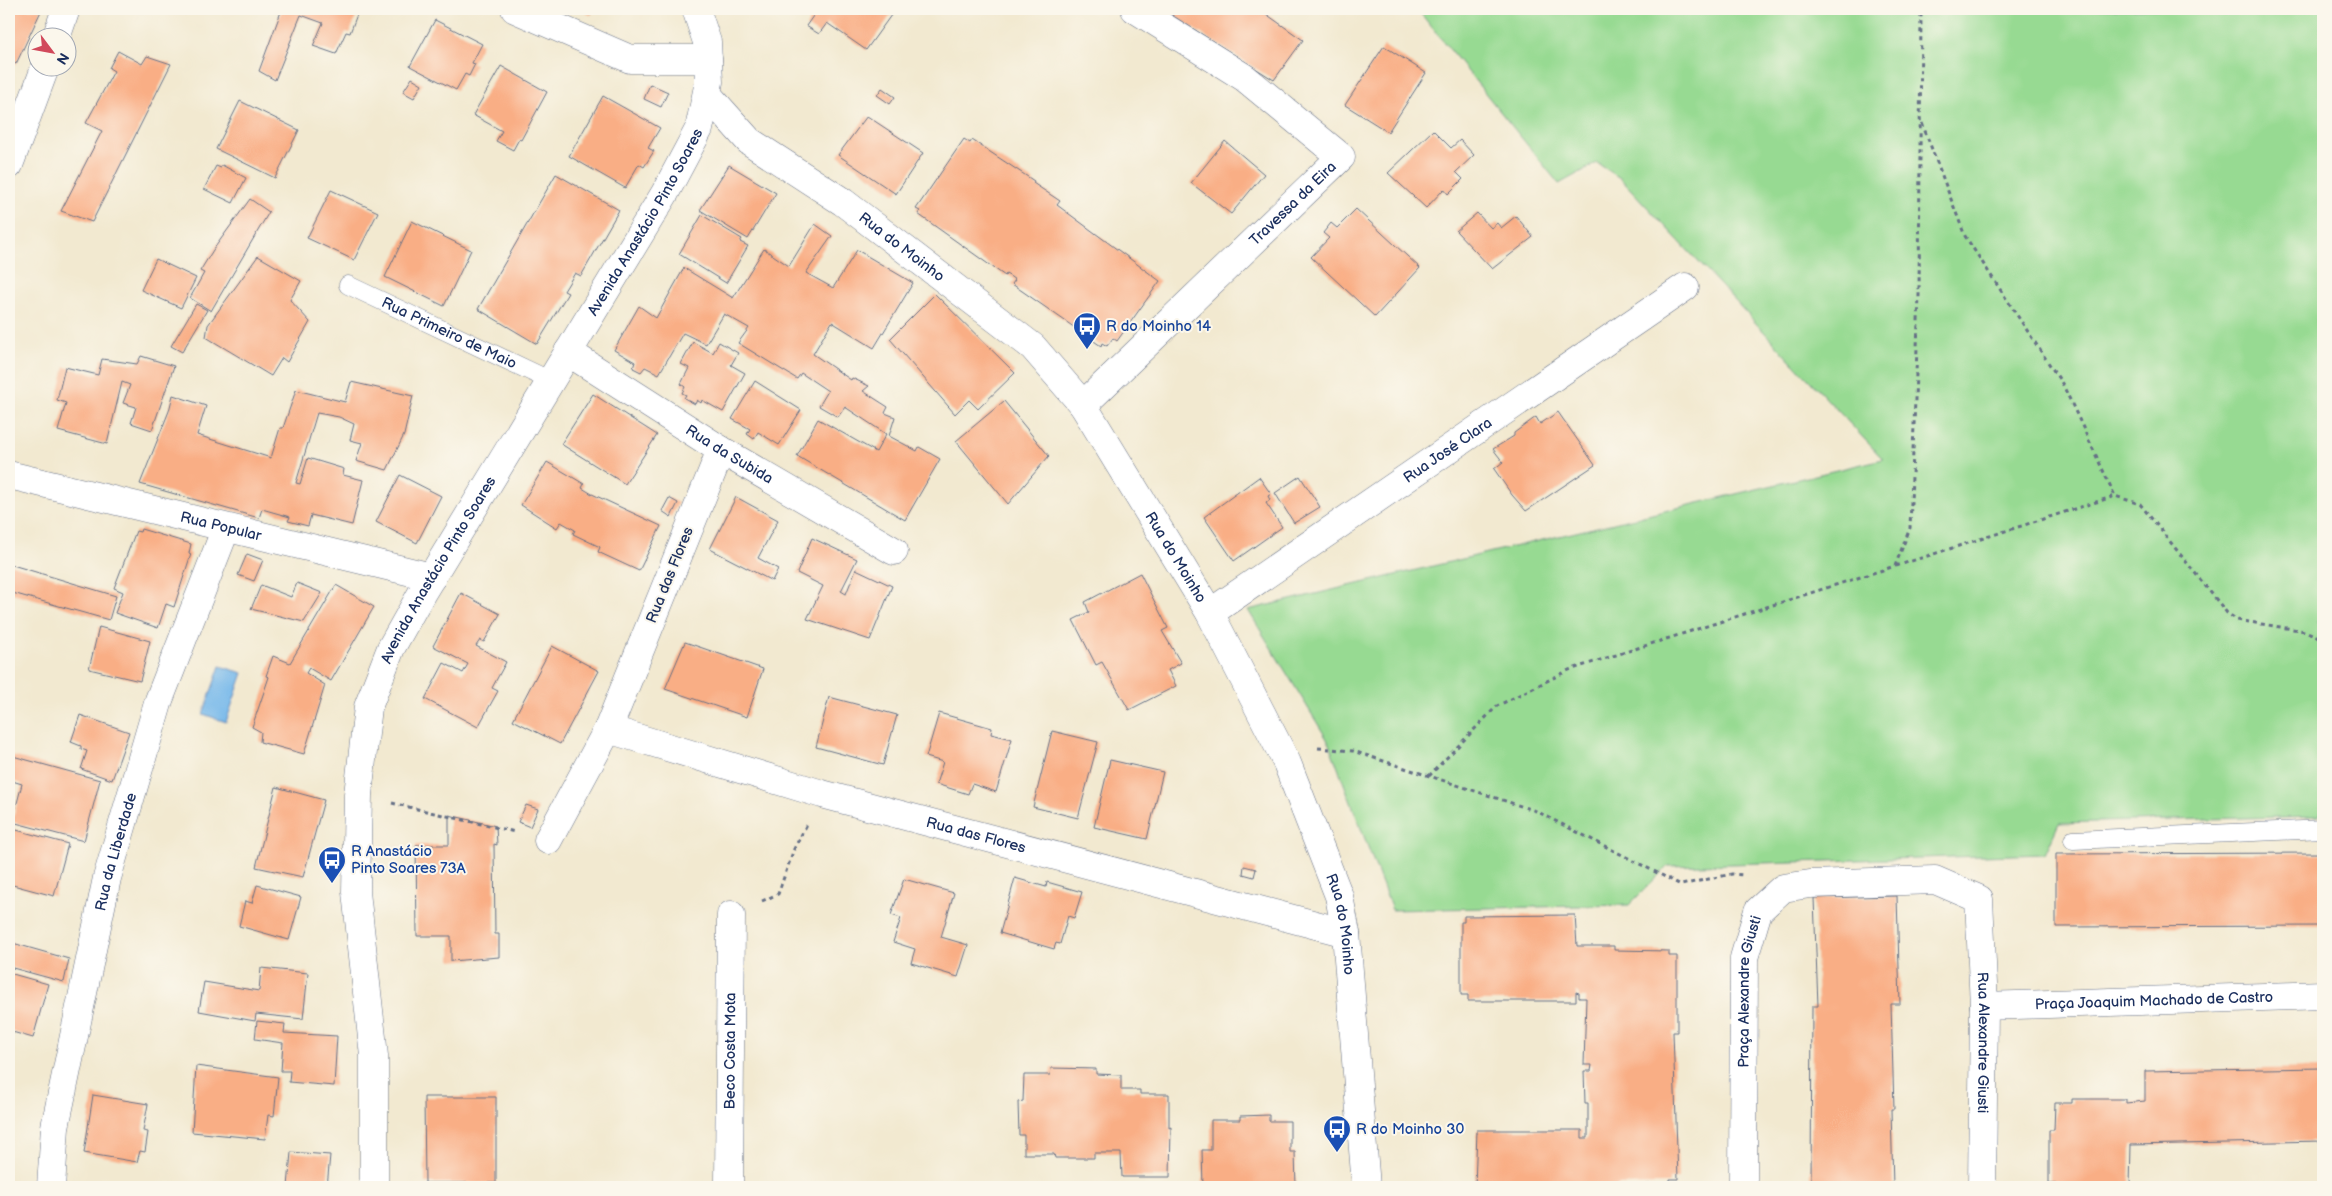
<svg xmlns="http://www.w3.org/2000/svg" width="2332" height="1196" font-family="'Balsamiq Sans',sans-serif">
	<style>
		.green { fill: #97da92; stroke: #598478 }
		.water { fill: #75b7ea; stroke: #4873a4 }
		.building { fill: #f9ae85 }
		.lines { fill: none; stroke-linecap: round; stroke-linejoin: round }
		.lane-casing { stroke: #667086; stroke-width: 19 }
		.street-casing { stroke: #667086; stroke-width: 29 }
		.secondary-casing { stroke: #667086; stroke-width: 29 }
		.path { stroke: #667086; stroke-width: 3; stroke-dasharray: 4 4; stroke-linecap: butt }
		.lane { stroke: #fff; stroke-width: 18 }
		.street { stroke: #fff; stroke-width: 28 }
		.secondary { stroke: #fff; stroke-width: 28 }
		.labels { text-anchor: middle; dominant-baseline: central; stroke-width: 4; stroke-linejoin: round; paint-order: stroke }
		.street-label { font-size: 15px; fill: #1b2f5e; stroke: #fbf7ec }
		.transit-label { font-size: 15px; fill: #164399; stroke: #fbf7ec; text-anchor: start }
	</style>
	<rect width="100%" height="100%" fill="#fbf7ec"/>
	<filter id="ink" filterUnits="userSpaceOnUse"><feTurbulence type="fractalNoise" baseFrequency=".02" numOctaves="2"/><feDisplacementMap in="SourceGraphic" scale="10" xChannelSelector="R" yChannelSelector="G"/><feConvolveMatrix kernelMatrix="1 2 1 2 8 2 1 2 1" color-interpolation-filters="sRGB"/></filter>
	<filter id="wash" filterUnits="userSpaceOnUse"><feTurbulence type="fractalNoise" baseFrequency=".0096" numOctaves="4" result="noise"/><feDisplacementMap in="SourceGraphic" scale="20" xChannelSelector="R" yChannelSelector="G"/><feGaussianBlur stdDeviation="1.12" result="paint"/><feColorMatrix in="noise" values="0 0 0 0 0 0 0 0 0 0 0 0 0 0 0 0 0 1.4 0 .05"/><feComposite in="paint" operator="in"/></filter>
	<g filter="url(#wash)">
		<rect width="100%" height="100%" fill="#f2e9d0"/>
		<!-- green -->
		<path class="green" d="M1417 9H2323V620L2318 621 2323 673V807L2318 816 2059 823 2045 854 1668 866 1629 905 1392 910 1327 739 1248 610 1883 459 1620 178 1597 163 1559 184Z"/>
		<!-- water -->
		<path class="water" d="M220 666 243 673 226 722 203 714Z"/>
		<g id="blocks">
			<!-- building -->
			<g class="building">
				<path d="M9 9H42L16 64 9 60Z"/>
				<path d="M282 9H359L350 33 346 32 336 54 313 46 323 23 301 15 275 80 259 71Z"/>
				<path d="M577 9H594L591 15Z"/>
				<path d="M818 9H891L894 11 866 50 827 23 819 34 806 26Z"/>
				<path d="M1169 9H1259L1303 40 1274 80 1167 12Z"/>
				<path d="M435 20 482 44 472 63 475 64 469 76 465 74 456 90 410 66Z"/>
				<path d="M1384 46 1426 73 1388 132 1345 105Z"/>
				<path d="M118 51 142 64 147 56 171 64 92 222 61 211 102 131 86 123 114 71 109 68Z"/>
				<path d="M501 66 547 92 521 140 519 139 513 150 496 141 502 131 473 115Z"/>
				<path d="M412 78 422 84 414 98 403 92Z"/>
				<path d="M650 84 668 92 661 107 644 99Z"/>
				<path d="M882 88 895 97 890 104 877 95Z"/>
				<path d="M603 96 660 128 648 148 654 151 644 167 639 164 625 188 569 156Z"/>
				<path d="M240 101 299 130 275 178 216 149Z"/>
				<path d="M867 116 923 153 896 194 838 155Z"/>
				<path d="M1433 130 1451 148 1460 140 1474 155 1456 172 1463 179 1448 194 1444 189 1426 208 1388 173Z"/>
				<path d="M964 139 970 143 972 140 1034 181 1033 183 1060 201 1057 205 1160 281 1117 341 1113 338 1107 346 1102 343 1101 346 1012 284 1015 280 1011 277 1006 274 1005 276 918 214 920 211 916 209Z"/>
				<path d="M1225 141 1264 174 1231 214 1191 183Z"/>
				<path d="M222 165 246 178 233 203 204 189 216 166 221 168Z"/>
				<path d="M729 165 776 193 748 239 700 210Z"/>
				<path d="M556 174 619 210 581 276 575 273 564 291 568 293 537 344 478 309Z"/>
				<path d="M331 190 378 212 354 260 307 238Z"/>
				<path d="M250 199 269 212 211 311 190 298 204 273 200 271 213 250Z"/>
				<path d="M1356 209 1420 268 1375 317 1311 257 1329 238 1323 233 1331 223 1337 228Z"/>
				<path d="M1477 213 1491 228 1497 223 1501 228 1516 216 1533 237 1492 269 1456 231Z"/>
				<path d="M702 215 742 239 740 242 748 246 726 283 679 254Z"/>
				<path d="M412 221 471 250 444 306 385 277Z"/>
				<path d="M815 224 832 236 806 273 833 288 857 250 913 283 874 348 832 322 813 354 851 380 852 378 869 386 863 391 888 407 885 413 895 417 889 436 917 451 919 447 940 459 905 520 797 456 818 419 876 452 886 434 845 407 838 417 819 406 828 391 801 373 797 379 738 343 749 328 724 314 706 344 683 333 659 374 645 367 641 372 633 368 635 362 614 350 639 306 656 318 684 268 733 298 764 249 789 266Z"/>
				<path d="M258 256 301 281 290 300 310 322 287 362 282 358 271 376 206 337 208 325Z"/>
				<path d="M156 259 196 278 181 308 141 290Z"/>
				<path d="M935 294 1015 373 978 409 969 400 955 414 890 339Z"/>
				<path d="M196 304 207 310 182 352 171 346Z"/>
				<path d="M693 342 713 353 719 342 738 353 731 365 745 373 723 412 702 400 701 403 697 400 695 404 684 398 686 395 682 393 685 387 681 384 689 368 681 364Z"/>
				<path d="M141 356 174 366 152 430 131 423 136 407 123 403 130 385 122 382 107 444 58 431 66 403 57 400 65 367 98 375 102 359 137 364Z"/>
				<path d="M755 381 801 410 779 445 758 432 754 439 747 434 750 429 732 419Z"/>
				<path d="M351 382 413 396 404 435 387 470 356 461 362 443 350 440 354 424 339 417 317 413 296 483 300 484 308 458 344 469 343 475 363 480 352 525 311 515 308 526 288 521 290 517 262 509 259 518 140 484 169 411 173 395 206 406 197 435 271 458 280 428H283L296 390 345 402Z"/>
				<path d="M593 394 657 435 625 484 561 444Z"/>
				<path d="M1004 401 1049 456 1008 504 956 441Z"/>
				<path d="M1558 412 1595 465 1526 511 1512 495 1494 469 1503 462 1493 449 1514 436V433L1536 417 1540 424Z"/>
				<path d="M547 462 584 484 582 488 592 494 661 526 639 571 598 552 600 547 573 534 575 530 561 522 557 528 521 505Z"/>
				<path d="M400 475 441 496 417 543 376 522Z"/>
				<path d="M1300 476 1320 507 1294 523 1275 493Z"/>
				<path d="M1259 477 1271 494 1268 496 1270 500 1266 503 1282 527 1234 561 1204 517Z"/>
				<path d="M736 497 778 520 758 558 778 569 772 581 710 549Z"/>
				<path d="M669 498 678 503 671 517 662 511Z"/>
				<path d="M141 529 191 544 189 553 191 554 174 607 166 604 158 628 115 613 123 592 114 588 136 531 140 532Z"/>
				<path d="M812 538 857 559 841 591 846 594 856 569 892 586 870 640 807 619 823 586 797 573Z"/>
				<path d="M247 554 263 560 254 581 238 575Z"/>
				<path d="M9 564 116 596 109 620 9 592Z"/>
				<path d="M1140 573 1168 628 1162 631 1181 663 1168 670 1176 686 1129 710 1102 662 1096 665 1073 620 1089 612 1085 602Z"/>
				<path d="M297 583 322 593 304 622 251 609 261 585 291 597Z"/>
				<path d="M336 585 374 607 331 681 309 668 306 673 325 685 304 754 260 742 261 732 252 727 269 677 266 676 273 656 290 663Z"/>
				<path d="M461 593 500 614 484 642 480 640 476 646 506 662 492 688 498 691 478 727 425 699 444 663 463 673 468 664 433 646Z"/>
				<path d="M99 627 150 641 140 681 89 669Z"/>
				<path d="M685 642 763 669 747 717 665 689Z"/>
				<path d="M552 646 599 671 560 744 513 720Z"/>
				<path d="M829 697 897 715 883 765 816 747Z"/>
				<path d="M939 713 992 728 991 734 1012 739 996 792 972 784 968 794 936 784 943 762 926 757Z"/>
				<path d="M80 715 129 732 112 780 81 769 87 751 81 749V746L71 742Z"/>
				<path d="M1052 731 1098 742 1078 818 1033 807Z"/>
				<path d="M9 755 100 780 84 841 12 822 22 784 9 780Z"/>
				<path d="M1110 760 1163 772 1147 839 1094 827Z"/>
				<path d="M276 787 324 800 303 877 256 867Z"/>
				<path d="M526 805 538 809 530 827 518 822Z"/>
				<path d="M449 815 496 826 497 845 494 844 495 934H499V957L451 961V936H417L416 845H449Z"/>
				<path d="M9 828 68 844 54 896 9 884Z"/>
				<path d="M2323 853V926L2056 927V854Z"/>
				<path d="M1244 866 1256 869 1254 877 1243 874Z"/>
				<path d="M1015 878 1046 887 1047 882 1082 892 1074 918 1068 916 1060 944 1056 943 1054 949 1000 933Z"/>
				<path d="M904 879 954 893 941 937 968 945 958 977 911 963 915 949 893 942 901 918 891 915Z"/>
				<path d="M257 885 301 897 289 940 239 926 245 901 252 903Z"/>
				<path d="M1897 896 1900 1004H1891L1894 1109H1891L1893 1187H1811L1812 1006H1818L1814 898Z"/>
				<path d="M1575 915 1577 946H1614V950L1669 951V956H1677V1032H1673L1678 1179H1670V1184L1617 1185V1187H1475L1477 1130H1582V1138H1588V1103H1585L1584 1071H1591L1592 1065H1584L1586 998H1579V993L1576 992V1001H1468V995H1461V922H1464V916Z"/>
				<path d="M9 942 69 959 64 982 9 967Z"/>
				<path d="M261 968 308 973 303 1019 256 1014 255 1021 199 1011 204 982 259 991Z"/>
				<path d="M9 973 48 984 33 1038 9 1031Z"/>
				<path d="M257 1021 285 1024 284 1033 337 1036 334 1086 289 1082 290 1071H281L283 1043 255 1039Z"/>
				<path d="M196 1066 278 1077 274 1116 268 1115 265 1139 192 1132Z"/>
				<path d="M1051 1068 1096 1069V1074L1121 1075V1090H1140V1094H1169V1128L1171 1127 1170 1177H1122L1121 1153H1094V1158H1055L1054 1154H1024V1135H1019L1018 1102 1023 1101 1024 1075H1050Z"/>
				<path d="M2323 1068V1141L2131 1145 2130 1187H2056V1184H2049V1130H2054L2055 1103H2072V1099H2126V1103L2145 1101V1071Z"/>
				<path d="M9 1069 14 1071 9 1085Z"/>
				<path d="M93 1095 148 1104 143 1131 148 1132 145 1152 140 1151 137 1162 84 1153Z"/>
				<path d="M424 1097H496V1183H425Z"/>
				<path d="M1269 1115V1121H1290V1152H1295L1296 1187H1203L1202 1150H1211V1120H1240V1116Z"/>
				<path d="M291 1152 330 1155 327 1187H288Z"/>
			</g>
		</g>
	</g>
	<g filter="url(#ink)">
		<use href="#blocks" fill-opacity="0" stroke="#667086" stroke-width="1"/>
		<g class="lines">
			<!-- lane casing -->
			<g class="lane-casing">
				<g id="lane">
					<path id="s1" d="M348 285 551 381"/>
					<path d="M2073 840 2323 829"/>
				</g>
			</g>
			<!-- street casing -->
			<g class="street-casing">
				<g id="street">
					<path d="M515 9 630 59H708"/>
					<path d="M56 38 66 9"/>
					<path id="s2" d="M707 94 749 141 843 202 1033 347 1083 405 1210 613 1287 763 1339 896 1346 933 1366 1187"/>
					<path d="M9 165 45 68"/>
					<path id="s3" d="M568 352 721 450 894 551"/>
					<path id="s4" d="M1083 405 1341 157 1245 78 1135 9"/>
					<path id="s5" d="M721 450 608 729 822 794 1346 933"/>
					<path id="s6" d="M9 475 432 577"/>
					<path id="s7" d="M1210 613 1685 287"/>
					<path d="M548 840 608 729"/>
					<path id="s8" d="M1984 1006 2323 995"/>
					<path id="s9" d="M51 1187 55 1127 107 878 159 700 226 528"/>
					<path id="s10" d="M729 1187 731 915"/>
					<path id="s11" d="M1743 1187 1744 958 1758 911 1783 888 1810 884 1935 880 1979 899 1984 1006 1982 1187"/>
				</g>
			</g>
			<!-- secondary casing -->
			<g class="secondary-casing">
				<g id="secondary">
					<path id="s12" d="M374 1187V1056L356 892 358 795 368 707 391 648 423 591 665 193 699 129 709 82 707 42 696 9"/>
				</g>
			</g>
			<!-- path -->
			<g class="path">
				<path d="M1922 123 1965 236 2063 385 2115 496"/>
				<path d="M1896 566 2115 496 2140 504 2227 613 2237 620 2305 631 2323 639"/>
				<path d="M1318 748 1353 751 1536 811 1681 885 1732 874 1745 875"/>
				<path d="M1429 776 1497 706 1569 670 1895 566 1910 528 1919 296 1921 9"/>
				<path d="M392 803 515 832"/>
				<path d="M762 901 778 894 794 849 807 824"/>
			</g>
			<!-- lane -->
			<use href="#lane" class="lane"/>
			<!-- street -->
			<use href="#street" class="street"/>
			<!-- secondary -->
			<use href="#secondary" class="secondary"/>
		</g>
	</g>
	<!-- icons -->
	<defs>
		<g id="bus-pin" transform="scale(1.4375)"><path d="M0 17L-7.5 6A9.5 9.5 0 1 1 7.5 6Z" fill="#1a4fb4" stroke="#fbf7ec"/><path d="M-5-6H5V4H4V6H2V4H-2V6H-4V4H-5ZM-3.5-4V0h7V-4ZM-3.5 1.2v1.5H-2V1.2ZM2 1.2v1.5H3.5V1.2Z" fill="#fff"/></g>
	</defs>
	<g fill-rule="evenodd">
		<use href="#bus-pin" x="1087" y="326"/>
		<use href="#bus-pin" x="332" y="860"/>
		<use href="#bus-pin" x="1337" y="1129"/>
	</g>
	<g class="labels">
		<!-- street labels -->
		<g class="street-label">
			<text stroke="none"><textPath href="#s4" startOffset="291">Travessa da Eira</textPath></text>
			<text stroke="none"><textPath href="#s12" startOffset="1041">Avenida Anastácio Pinto Soares</textPath></text>
			<text stroke="none"><textPath href="#s2" startOffset="249">Rua do Moinho</textPath></text>
			<text stroke="none"><textPath href="#s1" startOffset="112">Rua Primeiro de Maio</textPath></text>
			<text stroke="none"><textPath href="#s7" startOffset="288">Rua José Clara</textPath></text>
			<text stroke="none"><textPath href="#s3" startOffset="191">Rua da Subida</textPath></text>
			<text stroke="none"><textPath href="#s6" startOffset="218">Rua Popular</textPath></text>
			<text stroke="none"><textPath href="#s2" startOffset="669">Rua do Moinho</textPath></text>
			<text stroke="none"><textPath href="#s12" startOffset="636">Avenida Anastácio Pinto Soares</textPath></text>
			<text transform="translate(670 575) rotate(-68)">Rua das Flores</text>
			<text stroke="none"><textPath href="#s5" startOffset="684">Rua das Flores</textPath></text>
			<text stroke="none"><textPath href="#s9" startOffset="342">Rua da Liberdade</textPath></text>
			<text stroke="none"><textPath href="#s2" startOffset="1074">Rua do Moinho</textPath></text>
			<text stroke="none"><textPath href="#s11" startOffset="196">Praça Alexandre Giusti</textPath></text>
			<text stroke="none"><textPath href="#s8" startOffset="170">Praça Joaquim Machado de Castro</textPath></text>
			<text stroke="none"><textPath href="#s11" startOffset="656">Rua Alexandre Giusti</textPath></text>
			<text stroke="none"><textPath href="#s10" startOffset="136">Beco Costa Mota</textPath></text>
		</g>
		<!-- transit labels -->
		<g class="transit-label">
			<text x="1106" y="326">R do Moinho 14</text>
			<text x="351" y="851">R Anastácio<tspan x="351" dy="17">Pinto Soares 73A</tspan></text>
			<text x="1356" y="1129">R do Moinho 30</text>
		</g>
	</g>
	<!-- margin -->
	<rect width="2332" height="1196" fill="none" stroke="#fbf7ec" stroke-width="30"/>
	<!-- north arrow -->
	<g transform="translate(52 52) rotate(122)"><circle r="24" fill="#fbf7ec" stroke="#a1a7b3"/>
	<path d="M0-4L9 19L0 12L-9 19Z" fill="#d1495b"/>
	<text y="-8" font-size="14" font-weight="bold" text-anchor="middle" fill="#1b2f5e">N</text>
	</g>
</svg>
